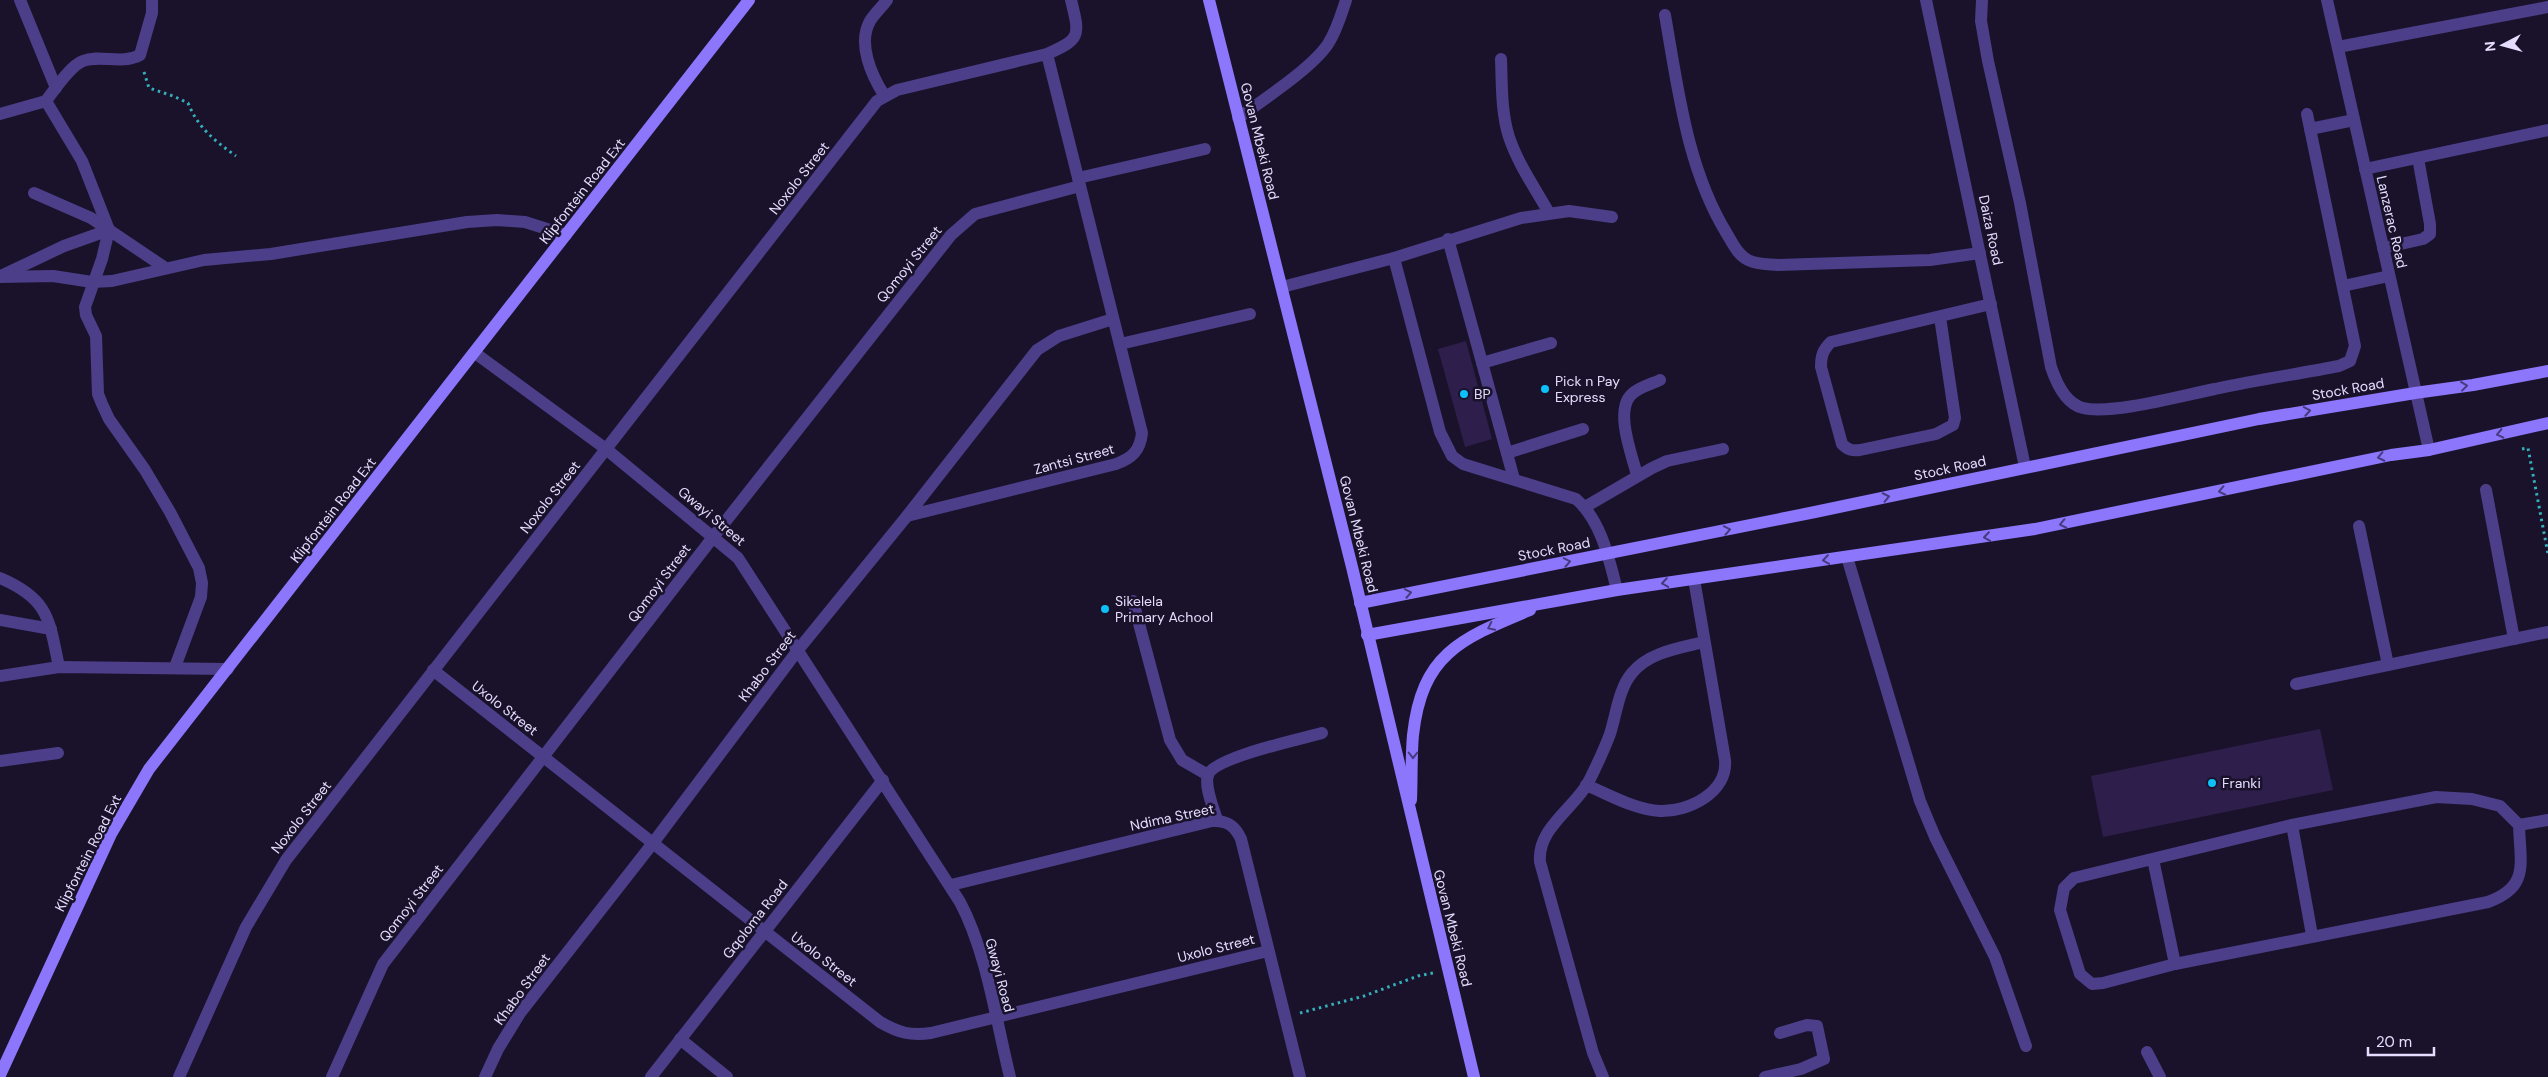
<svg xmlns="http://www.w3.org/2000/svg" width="2548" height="1077" font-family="'DM Sans',sans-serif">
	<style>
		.building { fill: #2e1e4b }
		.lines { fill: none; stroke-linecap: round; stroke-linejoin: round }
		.path { stroke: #34b0ba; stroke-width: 3; stroke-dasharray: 2.5 4; stroke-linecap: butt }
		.lane { stroke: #4c3e88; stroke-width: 12 }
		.street { stroke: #4c3e88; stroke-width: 12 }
		.secondary { stroke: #8c76fb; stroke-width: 12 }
		.oneway { stroke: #483a7e }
		.poi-dot { fill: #0ec0f8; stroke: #1a122b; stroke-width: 2 }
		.labels { text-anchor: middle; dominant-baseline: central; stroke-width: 5; stroke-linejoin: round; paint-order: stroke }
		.street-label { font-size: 14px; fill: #e5ddfe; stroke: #1a122b }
		.poi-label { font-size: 14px; fill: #e5ddfe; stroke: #1a122b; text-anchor: start }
	</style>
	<rect width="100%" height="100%" fill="#1a122b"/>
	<!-- building -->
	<g class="building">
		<path d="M1466 341 1492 439 1465 447 1438 349Z"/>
		<path d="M2320 729 2333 790 2103 837 2091 776Z"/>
	</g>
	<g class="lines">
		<!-- path -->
		<g class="path">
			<path d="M144 72 149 88 173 96 188 103C198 128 215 141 236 156"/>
			<path d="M2522 449 2528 448 2548 554"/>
			<path d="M1300 1013 1364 996 1418 976 1433 973"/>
		</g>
		<!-- lane -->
		<g class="lane">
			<path d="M1982 0 1981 21 1988 61 2020 203 2051 367C2056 382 2066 404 2083 408 2112 415 2184 395 2215 389 2256 380 2298 374 2339 366L2350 361 2355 346 2307 114"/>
			<path d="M1665 15C1678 89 1687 169 1727 234 1733 244 1738 255 1748 260 1758 265 1768 264 1778 265L1930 260 1980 253"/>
			<path d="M2338 47 2548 7"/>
			<path d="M1501 59C1502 84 1501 112 1509 137 1518 164 1535 188 1549 213"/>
			<path d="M0 114 46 101"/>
			<path d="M1238 118C1263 100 1312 68 1328 44 1337 30 1341 15 1346 0"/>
			<path d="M2310 129 2354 120"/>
			<path d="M2365 169 2548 130"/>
			<path d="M34 193 91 218 109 230"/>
			<path d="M1448 239 1514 479"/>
			<path d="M2383 248 2423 239 2430 234V224L2418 158"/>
			<path d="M1394 258 1521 218 1569 211 1612 217"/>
			<path d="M2343 286 2389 276"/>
			<path d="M1282 287 1394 258 1440 432 1452 456 1463 464 1576 499C1601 520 1609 559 1617 590"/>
			<path d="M1940 317 1955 418 1953 425 1936 434 1860 450C1852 451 1848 450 1842 444L1821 367C1821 355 1823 350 1831 342L1991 304"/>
			<path d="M1482 363 1551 343"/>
			<path d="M1507 453 1583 429"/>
			<path d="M1637 475C1632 455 1614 410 1632 394 1639 387 1652 384 1660 380"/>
			<path d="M2486 490 2514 639"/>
			<path d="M1585 507 1652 468 1667 461 1723 449"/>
			<path d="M2359 526 2388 665"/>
			<path d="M1847 557 1920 801 1935 837 1995 957 2026 1046"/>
			<path d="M1133 601 1170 740 1182 760 1208 775"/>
			<path d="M0 620 51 629"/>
			<path d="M2296 684 2548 632"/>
			<path d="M0 761 58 753"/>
			<path d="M1586 785C1608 794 1635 810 1660 811 1689 812 1728 792 1725 760L1694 579"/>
			<path d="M2436 797 2472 799 2500 806 2519 825C2520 863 2530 887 2488 902L2175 964 2103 983 2092 984 2080 974 2060 910 2064 888 2074 878 2292 825Z"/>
			<path d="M1217 820C1214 809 1204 787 1208 775 1214 757 1302 739 1322 733"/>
			<path d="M2292 825 2312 935"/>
			<path d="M2519 825 2548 820"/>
			<path d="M2153 859 2175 964"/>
			<path d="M2147 1052 2160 1077"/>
			<path d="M1603 1077 1593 1053 1540 862C1537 829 1573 809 1588 783 1596 767 1604 750 1610 734 1616 715 1619 688 1632 673 1649 652 1680 648 1704 642"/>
			<path d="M1765 1077 1801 1069 1824 1059 1817 1026 1807 1025 1780 1033"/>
		</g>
		<!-- street -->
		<g class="street">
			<path d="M20 0 56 88"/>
			<path d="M1926 0 2025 467"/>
			<path d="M2327 0 2429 450"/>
			<path d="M884 95C872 76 857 44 870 21 874 14 882 7 887 0"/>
			<path d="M1078 178 1205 149"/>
			<path d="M164 267 109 230 102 259 85 307 86 315 96 336 98 394 102 404 109 419 145 470 170 512 199 568 202 583 201 597 175 667"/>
			<path d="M3 275 64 246 109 230 82 161 46 101C54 90 71 65 83 61 100 54 122 65 140 55L152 13V0"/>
			<path d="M0 277 53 276 92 282 112 281 204 260 271 254 467 222 497 220 525 222 566 235"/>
			<path d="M1120 344 1250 314"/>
			<path d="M475 353 606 449 738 558 960 902C987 953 996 1021 1010 1077"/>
			<path d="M907 516 1116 464C1132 458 1140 451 1142 433L1047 54"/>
			<path d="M0 578C49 599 49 619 59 667"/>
			<path d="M433 670 880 1022C899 1033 911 1036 931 1033L1268 951"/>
			<path d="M0 676 59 667 228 669"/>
			<path d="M951 885 1212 821C1227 820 1235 826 1241 839L1300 1077"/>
			<path d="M680 1039 727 1077"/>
			<path d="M179 1077 246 927 286 860 877 101 897 90 1047 54C1081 39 1080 36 1071 0"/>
			<path d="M332 1077 383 964 714 536 951 235 975 214 1080 186"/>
			<path d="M485 1077 498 1049 520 1013 653 843 798 650 907 516 1037 350 1059 336 1113 319"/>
			<path d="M651 1077 883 780"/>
		</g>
		<!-- secondary -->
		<g class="secondary">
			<path d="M1209 0 1352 567 1474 1077"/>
			<path d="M1360 603 1815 512 2259 419 2415 393 2473 385 2548 371"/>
			<path d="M1367 635 1617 590 2035 529 2391 455 2429 450 2548 423"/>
			<path d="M1411 800C1412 779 1411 757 1413 735 1422 654 1460 639 1530 610"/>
			<path d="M0 1075 111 834 149 769 749 0"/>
		</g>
	</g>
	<!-- one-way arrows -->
	<defs><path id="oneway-chevron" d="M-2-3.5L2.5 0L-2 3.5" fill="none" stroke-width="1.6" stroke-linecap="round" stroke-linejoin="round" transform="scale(1.25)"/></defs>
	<g class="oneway">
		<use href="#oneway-chevron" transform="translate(2464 386) rotate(-7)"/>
		<use href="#oneway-chevron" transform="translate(2307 411) rotate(-10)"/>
		<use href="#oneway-chevron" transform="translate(2500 434) rotate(167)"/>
		<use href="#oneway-chevron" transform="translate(2381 457) rotate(168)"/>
		<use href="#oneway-chevron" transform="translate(2222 491) rotate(168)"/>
		<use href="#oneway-chevron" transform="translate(1886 497) rotate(-12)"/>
		<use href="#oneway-chevron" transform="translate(2063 524) rotate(168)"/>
		<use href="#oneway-chevron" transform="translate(1727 530) rotate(-11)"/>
		<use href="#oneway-chevron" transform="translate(1987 537) rotate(172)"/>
		<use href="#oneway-chevron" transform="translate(1826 560) rotate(172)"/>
		<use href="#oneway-chevron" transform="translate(1567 562) rotate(-11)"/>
		<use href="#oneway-chevron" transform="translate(1665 583) rotate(171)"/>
		<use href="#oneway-chevron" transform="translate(1408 593) rotate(-11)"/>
		<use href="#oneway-chevron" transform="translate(1491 627) rotate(154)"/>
		<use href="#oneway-chevron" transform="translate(1413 755) rotate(90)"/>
	</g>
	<!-- markers -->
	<g class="poi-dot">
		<circle cx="1545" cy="389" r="5"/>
		<circle cx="1464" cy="394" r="5"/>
		<circle cx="1105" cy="609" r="5"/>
		<circle cx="2212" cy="783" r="5"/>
	</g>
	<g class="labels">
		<!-- street labels -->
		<g class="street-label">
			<text transform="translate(1260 141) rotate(76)">Govan Mbeki Road</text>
			<text transform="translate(799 178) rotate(-52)">Noxolo Street</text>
			<text transform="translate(582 191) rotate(-52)">Klipfontein Road Ext</text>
			<text transform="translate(2392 222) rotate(77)">Lanzerac Road</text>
			<text transform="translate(1991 230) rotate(78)">Daiza Road</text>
			<text transform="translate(909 264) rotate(-51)">Qomoyi Street</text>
			<text transform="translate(2348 389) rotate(-10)">Stock Road</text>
			<text transform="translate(1074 459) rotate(-15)">Zantsi Street</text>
			<text transform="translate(1950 468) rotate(-12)">Stock Road</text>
			<text transform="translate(550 497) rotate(-52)">Noxolo Street</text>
			<text transform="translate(333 510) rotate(-52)">Klipfontein Road Ext</text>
			<text transform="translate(712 516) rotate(40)">Gwayi Street</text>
			<text transform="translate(1359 534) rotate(76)">Govan Mbeki Road</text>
			<text transform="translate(1554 549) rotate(-11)">Stock Road</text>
			<text transform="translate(659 583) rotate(-53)">Qomoyi Street</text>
			<text transform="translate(767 666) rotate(-53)">Khabo Street</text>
			<text transform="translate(505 708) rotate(38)">Uxolo Street</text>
			<text transform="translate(301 817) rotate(-52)">Noxolo Street</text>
			<text transform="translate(1172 817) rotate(-12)">Ndima Street</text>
			<text transform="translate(88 853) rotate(-63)">Klipfontein Road Ext</text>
			<text transform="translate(411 903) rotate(-52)">Qomoyi Street</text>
			<text transform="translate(755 919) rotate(-52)">Gqoloma Road</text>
			<text transform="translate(1453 928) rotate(76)">Govan Mbeki Road</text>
			<text transform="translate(1216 948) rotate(-14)">Uxolo Street</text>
			<text transform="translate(824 959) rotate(38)">Uxolo Street</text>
			<text transform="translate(1000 975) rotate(75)">Gwayi Road</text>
			<text transform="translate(522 989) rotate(-54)">Khabo Street</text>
		</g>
		<!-- poi labels -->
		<g class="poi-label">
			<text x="1555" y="381">Pick n Pay<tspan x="1555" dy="16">Express</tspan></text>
			<text x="1474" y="394">BP</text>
			<text x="1115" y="601">Sikelela<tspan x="1115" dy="16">Primary Achool</tspan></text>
			<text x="2222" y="783">Franki</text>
		</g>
	</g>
	<!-- north arrow -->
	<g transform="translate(2503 45) rotate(264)" stroke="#1a122b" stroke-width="4" paint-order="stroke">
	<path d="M0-4L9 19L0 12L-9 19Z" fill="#e5ddfe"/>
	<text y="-8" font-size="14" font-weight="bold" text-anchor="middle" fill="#e5ddfe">N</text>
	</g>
	<!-- scale -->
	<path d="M2368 1047v8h66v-8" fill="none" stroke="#e5ddfe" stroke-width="2.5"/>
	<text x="2376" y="1047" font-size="15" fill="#e5ddfe" stroke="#1a122b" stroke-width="4" paint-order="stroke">20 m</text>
</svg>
